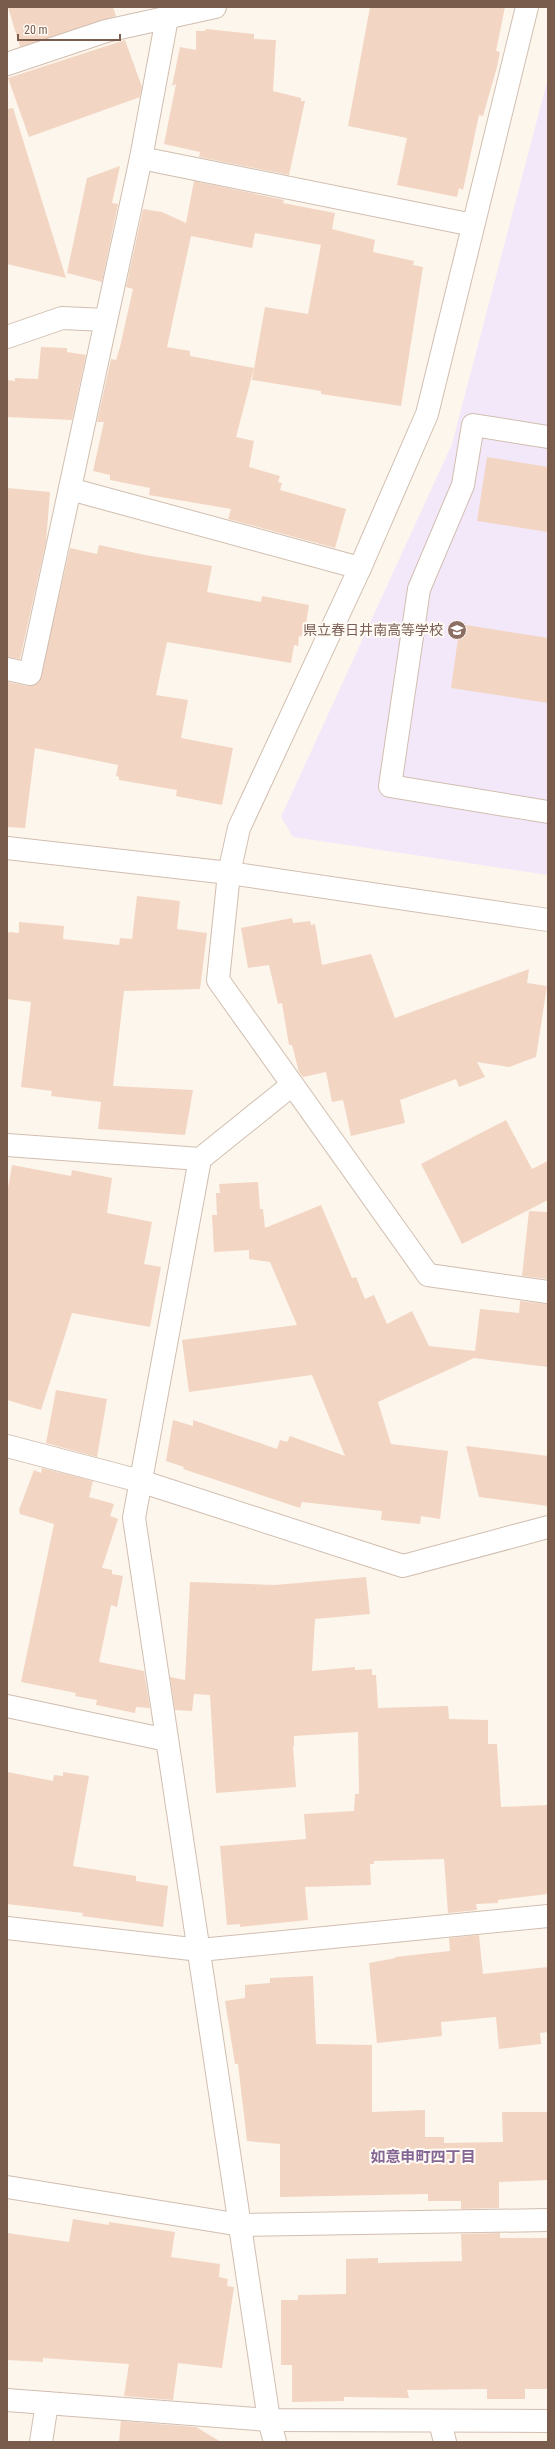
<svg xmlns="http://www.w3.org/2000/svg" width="555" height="2449" font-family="'Roboto Condensed','Noto Sans JP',sans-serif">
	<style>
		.education { fill: #f3e8fa }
		.building { fill: #f3d5c3 }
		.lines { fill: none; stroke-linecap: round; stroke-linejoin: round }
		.minor-casing { stroke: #d1beb0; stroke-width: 24 }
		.minor { stroke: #fff; stroke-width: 22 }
		.labels { text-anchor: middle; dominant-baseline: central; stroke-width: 4; stroke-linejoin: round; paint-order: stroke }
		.education-label { font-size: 14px; fill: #785e54; stroke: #fffaf3; text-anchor: end }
		.neighbourhood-label { font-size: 15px; font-weight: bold; fill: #846695; stroke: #fffaf3 }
	</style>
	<rect width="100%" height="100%" fill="#fdf6ec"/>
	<!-- education -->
	<path class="education" d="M548 78V875L293 837 281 817 452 444Z"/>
	<!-- building -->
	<g class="building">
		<path d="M8 7H113L116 16 20 47Z"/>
		<path d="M370 7H505L496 51 500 52 497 67 483 116 479 115 463 190 459 188 457 197 397 185 407 138 348 126Z"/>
		<path d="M206 29 254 34V39L276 40 273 91 301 98V101H305L289 175 199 157 200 152 164 144 176 84 172 86 180 47 196 50V31H205Z"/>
		<path d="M125 40 142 87 140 97 29 137 8 78Z"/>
		<path d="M13 108 66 278 7 264V109Z"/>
		<path d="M120 166 112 203 118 204 102 282 67 273 87 178Z"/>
		<path d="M194 181 284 200 283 203 335 213 332 229 375 240 373 252 414 261 413 265 423 267 401 406 321 394V391L252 380 265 307 308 314 321 245 255 233 252 248 191 236 167 347 190 351V356L254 368 236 437 254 441 249 467 280 476 278 482 282 483 280 490 346 509 335 548 228 519 231 509 149 495 150 488 110 480V475L93 471 104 422H97L111 359 116 360 120 347 133 289 126 287 143 209 162 212 186 223Z"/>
		<path d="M41 347 67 348V352L86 355 72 420 7 417V380L15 381V378L38 379Z"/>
		<path d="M487 457 548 467V532L477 521Z"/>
		<path d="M7 488 50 492 46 542 20 659 7 657Z"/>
		<path d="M99 545 145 555 212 566 207 592 261 602 262 596 309 605 304 637 299 636 298 646 294 645 291 663 167 642 156 695 188 700 181 738 233 748 222 805 176 796 177 790 119 780V777L116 776 118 765 35 748 25 828 7 827V682L28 686 39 682 70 548 97 554Z"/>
		<path d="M460 624 548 638V703L451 688Z"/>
		<path d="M137 896 180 901 177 929 207 933 200 989 124 991 113 1086 193 1090 185 1135 98 1129 101 1102 51 1096 52 1091 21 1087 31 1002 7 999V935L9 932 19 933V922L64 926 63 939 119 945 120 938 132 939Z"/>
		<path d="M292 918 293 923 310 921 311 925 315 924 322 965 371 954 395 1018 529 969 527 983 547 986 536 1057 509 1067 477 1062 485 1077 459 1087 456 1079 400 1100 405 1123 351 1136 343 1100 332 1102 326 1072 303 1077 299 1072 292 1045H289L282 1003 278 1004 269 965 248 968 241 928Z"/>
		<path d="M506 1120 532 1169 548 1161V1200L462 1244 421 1164Z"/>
		<path d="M12 1165 71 1176 72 1170 112 1178 107 1213 152 1222 144 1264 161 1267 150 1327 72 1313 41 1410 7 1400V1194Z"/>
		<path d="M258 1182 260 1209H263L265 1228 321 1205 352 1278 356 1277 365 1299 374 1295 387 1324 412 1311 429 1346 475 1351 480 1309 519 1313 520 1301 548 1304V1367L474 1358 378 1402 391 1444 448 1451 440 1519 421 1516 420 1524 381 1520 382 1511 302 1502 300 1508 183 1469 184 1467 166 1461 173 1420 193 1426V1420L277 1449 280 1440 287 1442 290 1436 345 1456 312 1375 189 1392 182 1340 297 1325 270 1262 249 1259V1250L214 1252 212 1215H217L216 1193H220L219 1184Z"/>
		<path d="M529 1211 548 1212V1279L522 1276Z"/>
		<path d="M56 1390 107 1399 97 1457 46 1443Z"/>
		<path d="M466 1446 548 1456V1506L479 1497Z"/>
		<path d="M42 1468 93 1481 89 1497 114 1504 110 1516 118 1519 102 1568 112 1570V1574L123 1576 117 1607 111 1605 99 1662 144 1671 150 1708 136 1707 135 1713 96 1705 97 1700 75 1696 76 1693 21 1682 54 1524 20 1514 19 1510 34 1470 41 1473Z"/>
		<path d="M366 1577 370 1614 315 1619 312 1671 355 1667V1670L372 1669V1675H376L378 1708 448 1706 449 1719 488 1720V1744H497L501 1807 548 1805V1894L498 1900V1903L476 1904 477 1910 448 1913 444 1859 374 1861V1864H370L371 1885 305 1887 308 1920 240 1927V1924L227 1925 220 1846 306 1839 304 1814 354 1811 355 1794H359L358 1732 294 1736V1746H293L296 1787 216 1793 210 1695 194 1694 192 1711 175 1710 170 1677 185 1680 190 1582 275 1585Z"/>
		<path d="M7 1772 53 1781 54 1775 63 1776V1772L89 1776 73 1866 136 1876V1881L168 1886 163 1927 82 1916 83 1913 7 1904Z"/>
		<path d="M479 1935 483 1974 548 1967V2032L540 2033 541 2044 499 2049 496 2017 441 2022 442 2036 377 2043 369 1963 396 1958 395 1957 450 1951 449 1938Z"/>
		<path d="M313 1976 316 2044 372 2045V2112L425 2110V2137H444V2143L503 2142 502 2112H548V2180L499 2182V2208L461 2209V2201H428V2194L280 2197V2144L247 2141 238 2064H235L225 2001 245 1998V1985L270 1983V1978Z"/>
		<path d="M73 2219 109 2225V2222L175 2232 171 2257 220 2264 219 2277 228 2279 227 2286 234 2287 222 2368 178 2363 173 2400 124 2396 129 2364 43 2358V2362L7 2360V2233L69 2242Z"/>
		<path d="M500 2233V2238H548V2389H525V2399H487V2389L407 2390 409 2398 344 2397V2401L292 2402V2365H281V2300H298V2295L346 2294V2259L378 2258V2263L462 2261 461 2234Z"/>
		<path d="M121 2421 196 2427 221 2442H119Z"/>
	</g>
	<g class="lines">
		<!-- minor casing -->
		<g class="minor-casing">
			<g id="minor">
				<path d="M527 7 427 414 360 568 239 828 229 873 218 980 428 1275 548 1292"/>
				<path d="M7 64 106 31 215 7"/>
				<path d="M141 158 473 225"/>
				<path d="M7 337 62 318 106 320"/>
				<path d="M548 437 473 425 463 485 419 589 390 786 548 812"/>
				<path d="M70 489 360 568"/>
				<path d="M7 669 30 674 141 158 167 18"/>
				<path d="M7 848 229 873 548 920"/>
				<path d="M7 1145 200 1159 292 1085"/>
				<path d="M200 1159 134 1518 269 2420 275 2442"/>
				<path d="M7 1446 140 1481 403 1566 548 1527"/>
				<path d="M7 1706 167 1740"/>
				<path d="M7 1928 200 1950 548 1916"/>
				<path d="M7 2187 241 2225 548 2220"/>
				<path d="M7 2400 269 2420 548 2421"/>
				<path d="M440 2422 445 2442"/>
				<path d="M41 2442 47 2403"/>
			</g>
		</g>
		<!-- minor -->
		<use href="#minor" class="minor"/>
	</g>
	<!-- icons -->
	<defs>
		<g id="school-disc" transform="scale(1)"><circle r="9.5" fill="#8d6e63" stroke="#fffaf3"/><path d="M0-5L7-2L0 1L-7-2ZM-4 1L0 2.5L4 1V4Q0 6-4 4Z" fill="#fff"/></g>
	</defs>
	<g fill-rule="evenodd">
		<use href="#school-disc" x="457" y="630"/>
	</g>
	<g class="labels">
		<!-- education labels -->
		<g class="education-label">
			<text x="443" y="630">県立春日井南高等学校</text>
		</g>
		<!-- neighbourhood labels -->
		<g class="neighbourhood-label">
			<text x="423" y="2157">如意申町四丁目</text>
		</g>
	</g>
	<!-- border -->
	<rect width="555" height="2449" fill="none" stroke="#7a5c4d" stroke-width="16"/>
	<!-- scale -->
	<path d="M18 34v6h102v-6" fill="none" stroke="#7a5c4d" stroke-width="2"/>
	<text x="24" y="34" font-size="12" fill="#7a5c4d" stroke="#fffaf3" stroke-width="3" paint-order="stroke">20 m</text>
</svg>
